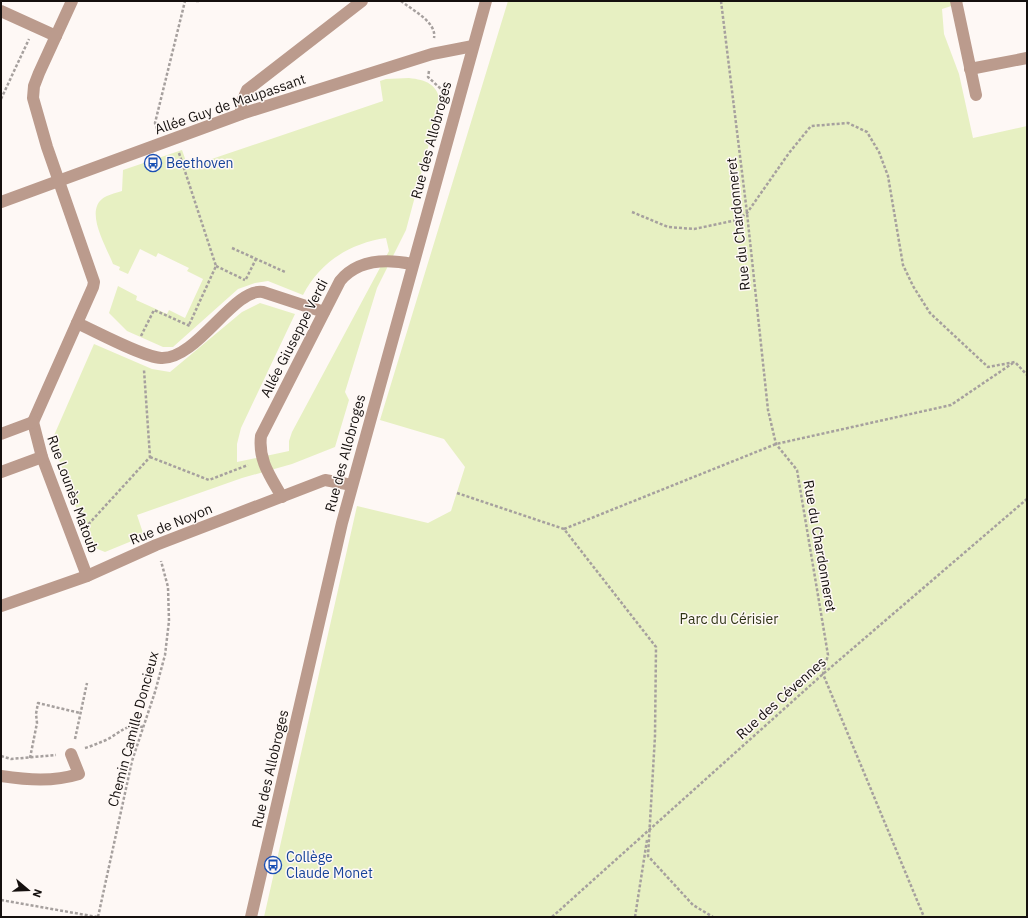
<svg xmlns="http://www.w3.org/2000/svg" width="1028" height="918" font-family="'IBM Plex Sans',sans-serif">
	<style>
		.green { fill: #e7f0c2 }
		.lines { fill: none; stroke-linecap: round; stroke-linejoin: round }
		.path { stroke: #a6a09e; stroke-width: 2.5; stroke-dasharray: 3 2; stroke-linecap: butt }
		.minor { stroke: #bb9b8d; stroke-width: 12 }
		.labels { text-anchor: middle; dominant-baseline: central; stroke-width: 3; stroke-linejoin: round; paint-order: stroke }
		.street-label { font-size: 14px; fill: #15100e; stroke: #fef8f5 }
		.transit-label { font-size: 14px; fill: #164399; stroke: #fef8f5; text-anchor: start }
		.park-label { font-size: 14px; fill: #2f3415; stroke: #fef8f5 }
	</style>
	<rect width="100%" height="100%" fill="#fef8f5"/>
	<!-- green -->
	<g class="green">
		<path d="M508 1H967L942 9 944 34 959 74 973 138 1027 126V917H264L357 506 428 523 451 511 465 467 444 439 380 420Z"/>
		<path d="M409 78C426 80 438 84 440 103L406 230 377 288 345 392 349 400 335 447 292 464 242 478 137 515 144 536 105 552 90 546 52 440 94 344 152 369 170 372 242 312 260 303 295 314 241 428 237 444V462L289 451V441L292 432 389 251 386 238C350 243 319 263 303 295L268 281 255 283 238 289 173 347H163L127 331 109 313 118 286 137 296 136 300 167 314 169 310 185 318 203 279 187 271 189 268 158 253 156 257 140 249 128 274 119 270 120 267 113 264C107 248 85 213 102 199 107 195 116 193 122 191L123 170 182 150 188 167 383 101 380 81 386 79Z"/>
	</g>
	<g class="lines">
		<!-- path -->
		<g class="path">
			<path d="M196 1H200"/>
			<path d="M401 1C412 10 437 22 434 38"/>
			<path d="M721 1 747 213 768 410 776 444 797 470 828 655 823 674 924 917"/>
			<path d="M429 71 428 77 441 89 443 96"/>
			<path d="M1 99 29 39"/>
			<path d="M157 129 155 123 185 1"/>
			<path d="M179 153 216 266 189 325"/>
			<path d="M632 212 668 227 694 229 737 220 747 213 789 153 811 126 848 123 867 132 879 152 888 176 903 265 913 286 930 313 988 367 1015 362 1027 375"/>
			<path d="M232 248 285 272"/>
			<path d="M216 266 245 280"/>
			<path d="M246 279 256 259"/>
			<path d="M141 336 154 310 190 326"/>
			<path d="M150 457 209 480 248 465"/>
			<path d="M457 493 564 529 656 647 655 736 648 856 693 905 713 917"/>
			<path d="M85 528 150 457 144 370"/>
			<path d="M564 529 776 444 951 405 1013 363"/>
			<path d="M75 739 87 683"/>
			<path d="M85 748C92 746 99 743 106 740 122 732 124 724 143 727"/>
			<path d="M1 756 11 759 56 755"/>
			<path d="M30 758 37 723 36 714 38 703 80 713"/>
			<path d="M1 900 97 917"/>
			<path d="M98 917 132 761 155 692 165 655 169 621 168 587 161 561"/>
			<path d="M552 917 823 674 1027 499"/>
			<path d="M635 917 647 840"/>
		</g>
		<!-- minor -->
		<g class="minor">
			<path d="M956 1 976 95"/>
			<path d="M1 11 56 36"/>
			<path d="M970 69 1027 58"/>
			<path d="M241 114V104L247 90 362 1"/>
			<path d="M1 202 241 114 432 54 473 46"/>
			<path d="M77 323C97 332 143 357 161 358 197 360 234 287 263 292L324 312"/>
			<path d="M33 422 93 287 94 282 47 147 33 98 34 86 39 73 72 1"/>
			<path d="M33 422 42 457 87 576"/>
			<path d="M1 434 33 422"/>
			<path d="M1 472 42 457"/>
			<path d="M282 497C270 476 258 460 261 436L340 281C358 259 387 259 412 264"/>
			<path d="M1 606 87 576 156 545 325 480 352 485"/>
			<path d="M1 776C28 780 53 782 79 774L71 754"/>
			<path d="M251 917 342 523 486 1"/>
		</g>
	</g>
	<!-- icons -->
	<defs>
		<g id="bus-ring" transform="scale(0.9)"><circle r="9.5" fill="#fef8f5" stroke="#1a4fb4" stroke-width="1.5"/><path d="M-5-6H5V4H4V6H2V4H-2V6H-4V4H-5ZM-3.5-4V0h7V-4ZM-3.5 1.2v1.5H-2V1.2ZM2 1.2v1.5H3.5V1.2Z" fill="#1a4fb4"/></g>
	</defs>
	<g fill-rule="evenodd">
		<use href="#bus-ring" x="153" y="163"/>
		<use href="#bus-ring" x="273" y="865"/>
	</g>
	<g class="labels">
		<!-- street labels -->
		<g class="street-label">
			<text transform="translate(230 104) rotate(-19)">Allée Guy de Maupassant</text>
			<text transform="translate(431 140) rotate(-75)">Rue des Allobroges</text>
			<text transform="translate(738 224) rotate(-96)">Rue du Chardonneret</text>
			<text transform="translate(294 338) rotate(-63)">Allée Giuseppe Verdi</text>
			<text transform="translate(345 453) rotate(-75)">Rue des Allobroges</text>
			<text transform="translate(73 494) rotate(70)">Rue Lounès Matoub</text>
			<text transform="translate(171 524) rotate(-22)">Rue de Noyon</text>
			<text transform="translate(820 546) rotate(80)">Rue du Chardonneret</text>
			<text transform="translate(781 698) rotate(-42)">Rue des Cévennes</text>
			<text transform="translate(133 729) rotate(-75)">Chemin Camille Doncieux</text>
			<text transform="translate(270 769) rotate(-77)">Rue des Allobroges</text>
		</g>
		<!-- transit labels -->
		<g class="transit-label">
			<text x="166" y="163">Beethoven</text>
			<text x="286" y="857">Collège<tspan x="286" dy="16">Claude Monet</tspan></text>
		</g>
		<!-- park labels -->
		<g class="park-label">
			<text x="729" y="619">Parc du Cérisier</text>
		</g>
	</g>
	<!-- border -->
	<rect width="1028" height="918" fill="none" stroke="#15100e" stroke-width="4"/>
	<!-- north arrow -->
	<g transform="translate(28 890) rotate(109)" stroke="#fef8f5" stroke-width="3" paint-order="stroke">
	<path d="M0-3L7 15L0 10L-7 15Z" fill="#15100e"/>
	<text y="-6" font-size="11" font-weight="bold" text-anchor="middle" fill="#15100e">N</text>
	</g>
</svg>
